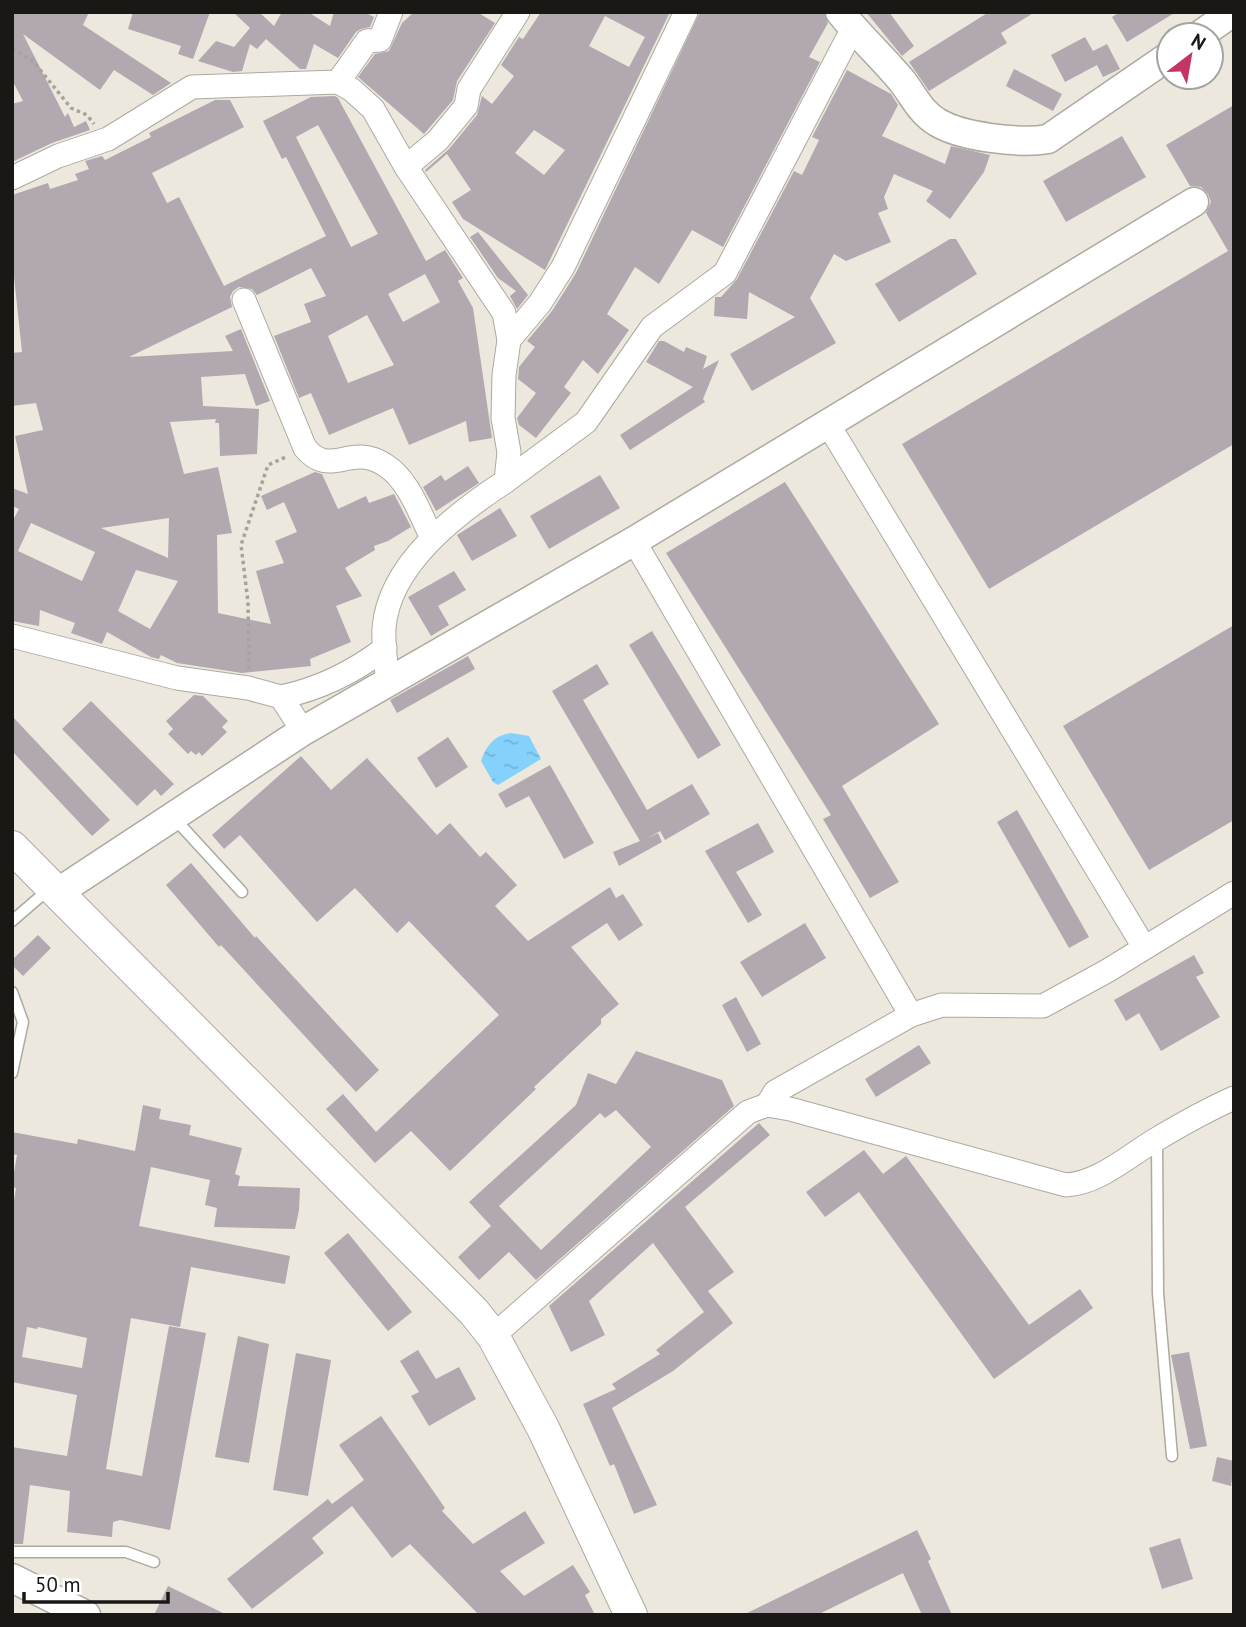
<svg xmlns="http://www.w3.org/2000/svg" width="1246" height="1627" font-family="'PT Sans',sans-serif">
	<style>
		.water { fill: url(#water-ripples) }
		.building { fill: #b1a8b0; fill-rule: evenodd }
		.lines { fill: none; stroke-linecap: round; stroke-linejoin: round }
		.service-casing { stroke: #ada99e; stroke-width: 13 }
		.minor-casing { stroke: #ada99e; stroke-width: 25 }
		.tertiary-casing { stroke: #ada99e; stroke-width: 31 }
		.secondary-casing { stroke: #ada99e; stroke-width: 34 }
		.path { stroke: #a7a39a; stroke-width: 3.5; stroke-dasharray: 3.5 3.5; stroke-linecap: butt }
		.service { stroke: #fff; stroke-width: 10 }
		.minor { stroke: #fff; stroke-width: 23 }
		.tertiary { stroke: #fff; stroke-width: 28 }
		.secondary { stroke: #fff; stroke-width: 32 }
	</style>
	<defs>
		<pattern id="water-ripples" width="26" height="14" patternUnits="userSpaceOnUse" patternTransform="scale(1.75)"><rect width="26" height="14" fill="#84d1fc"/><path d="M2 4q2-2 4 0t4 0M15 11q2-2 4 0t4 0" fill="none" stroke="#71b3d7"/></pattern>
	</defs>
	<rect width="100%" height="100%" fill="#ede8dd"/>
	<!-- water -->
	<path class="water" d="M511 733 529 736 541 759 498 785 493 782 481 761C486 746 494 735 511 733Z"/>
	<!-- building -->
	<g class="building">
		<path d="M12 12H89L83 25 171 83 153 95 114 70 100 90 23 34 65 117 68 113 74 127 86 121 90 130 52 143 12 162V104L23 101 12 80Z"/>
		<path d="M133 12H210L193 59 178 54 181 46 128 29Z"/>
		<path d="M233 12H259L274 26 282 12H308L330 26 334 12H364L374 17 370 27 361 29 356 32 338 58 314 44 306 69H300L266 39 257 49 250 44 242 71 233 72 198 61 216 41 234 47 250 28Z"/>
		<path d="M414 12H477L495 23 457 81 453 100 424 134 358 77 375 54 389 51 402 23Z"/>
		<path d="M541 12H670L545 270 463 219 452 202 471 190 447 154 426 172 425 170 449 149 477 115 482 96 492 104 514 76 501 65 519 37 523 39ZM605 16 645 37 629 67 589 46ZM534 130 565 150 544 175 515 153Z"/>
		<path d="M700 12H824L828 23 809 57 820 62 723 247 692 230 659 284 635 267 607 314 629 330 598 374 583 360 564 387 571 393 536 438 519 425 517 418 536 393 518 379 519 367 535 347 527 341 552 311 576 273Z"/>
		<path d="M866 12H889L914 46 902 56Z"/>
		<path d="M989 12H1035L1001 33 1007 43 929 91 909 62Z"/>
		<path d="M1120 12H1176L1127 42 1112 17Z"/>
		<path d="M1085 37 1093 51 1107 44 1120 69 1103 77 1097 65 1065 82 1051 55Z"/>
		<path d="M1014 69 1062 94 1053 111 1006 86Z"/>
		<path d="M847 70 891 94 898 105 882 136 945 164 951 146 990 155 984 172 950 219 926 201 933 191 894 174 884 197 888 209 878 213 891 242 846 261 834 254 810 298 836 343 752 391 730 354 795 317 749 292 747 319 714 316 715 297H721L737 279 794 171 802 175 819 140 812 137Z"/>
		<path d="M335 96 338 98 426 261 445 250 463 278 458 281 473 308 492 438 469 442 466 421 409 445 393 408 329 435 311 393 299 398 274 336 311 322 304 304 326 296 311 268 257 295 252 289 239 287 233 291 230 297 232 307 129 357 233 351 225 336 241 329 270 401 256 406 245 374 201 377 203 406 259 409 257 454 220 456 219 423H215L216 419 170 422 184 474 218 467 232 533 217 535 218 613 271 624 256 571 284 563 275 541 297 532 284 502 267 510 261 496 315 472 322 474 338 509 366 496 369 503 394 494 411 527 388 541 374 546 375 550 345 568 362 596 336 606 351 642 310 659 311 666 242 673 177 663 161 655 159 659 151 657 107 632 102 644 71 633 75 623 40 610 39 626 12 621V522L19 509 12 506V488L28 494 15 436 43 430 36 403 12 406V353L22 352 12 258V195L48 183 50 189 78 180 75 174 89 169 85 161 102 156 105 160 151 137 149 133 215 100H230L244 127 152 173 167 203 179 197 224 286 326 236 286 157 282 159 263 121 311 97ZM318 125 378 234 351 247 296 137ZM425 274 440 302 403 322 388 294ZM367 315 394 365 348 383 328 336ZM169 518 168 558 101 528ZM31 523 95 552 82 581 18 551ZM136 570 178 581 150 629 118 611Z"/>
		<path d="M1234 105V444L989 589 902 444 1228 251 1206 213 1211 202 1208 194 1201 187 1190 186 1166 145Z"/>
		<path d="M1122 136 1146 177 1066 222 1043 181Z"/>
		<path d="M478 232 528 295 517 309 510 296 516 291 498 278 470 237Z"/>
		<path d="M950 239H956L977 274 899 322 875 284Z"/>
		<path d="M659 341H664L684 352 686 347 707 356 703 369 719 360 703 399 705 402 630 450 620 435 693 387 646 362Z"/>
		<path d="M468 466 479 483 436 511 423 487 441 475 445 481Z"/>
		<path d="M600 475 620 508 549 549 530 516Z"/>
		<path d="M785 482 939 724 842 786 899 882 870 898 823 819 831 815 666 553Z"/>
		<path d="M500 508 517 536 472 561 457 535Z"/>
		<path d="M454 571 466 590 438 606 449 625 431 636 408 597Z"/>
		<path d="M1234 625V820L1149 870 1063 726Z"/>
		<path d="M652 631 721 745 698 759 629 645Z"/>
		<path d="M468 656 475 669 397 713 390 700Z"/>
		<path d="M597 664 609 684 583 700 647 810 692 784 710 814 665 840 660 831 648 838 658 833 662 842 619 866 613 852 640 841 552 691Z"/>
		<path d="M194 695 203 696 228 721 222 727 227 732 202 756 199 752 196 755 191 751 188 754 168 734 173 729 166 721Z"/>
		<path d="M91 701 174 784 161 796 155 789 137 806 62 729Z"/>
		<path d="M12 716 110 820 92 836 12 751Z"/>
		<path d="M448 737 468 767 436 788 417 758Z"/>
		<path d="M301 756 331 790 367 758 437 835 450 823 480 857 486 852 517 885 495 906 528 941 610 887 616 898 623 894 643 925 619 941 607 923 571 947 619 1004 601 1019V1024L534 1087 536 1089 450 1171 411 1131 375 1163 326 1109 343 1094 376 1132 499 1015 409 921 397 933 355 888 317 922 240 835 224 849 212 835Z"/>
		<path d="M550 765 594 843 564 859 529 796 506 808 498 794Z"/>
		<path d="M1017 810 1089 937 1069 948 997 822Z"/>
		<path d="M758 823 774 852 736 872 762 915 748 923 705 851Z"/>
		<path d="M191 863 255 938 256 936 379 1070 356 1092 221 945 219 947 166 885Z"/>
		<path d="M805 923 826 958 762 997 740 962Z"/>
		<path d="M38 935 51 948 23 976 12 965V960Z"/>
		<path d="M1194 955 1204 973 1196 977 1220 1017 1161 1051 1139 1013 1126 1021 1114 1000Z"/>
		<path d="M736 997 761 1044 747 1052 722 1005Z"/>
		<path d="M919 1045 931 1063 876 1097 865 1079Z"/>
		<path d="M636 1051 722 1080 734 1106 536 1280 509 1252 479 1280 458 1257 491 1226 469 1202 576 1105 588 1073 616 1084ZM616 1110 651 1147 541 1250 499 1206 600 1113 605 1118Z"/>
		<path d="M143 1105 161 1109 159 1119 191 1125 189 1135 242 1148 235 1174 240 1176 238 1186 300 1188 299 1210 295 1229 214 1227 217 1208 205 1205 210 1180 151 1167 139 1226 290 1256 285 1284 191 1267 180 1327 131 1318 106 1469 142 1476 169 1326 206 1333 170 1530 120 1520 113 1522 112 1537 67 1532 70 1491 30 1485 23 1544H12V1447L67 1456 77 1395 12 1382V1213L16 1188 12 1187V1184L17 1155 12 1154V1132L77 1144 78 1139 135 1151ZM27 1327 37 1329 38 1327 87 1338 82 1368 22 1357Z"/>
		<path d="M759 1123 770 1135 685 1207 734 1272 708 1291 733 1323 673 1371 612 1408 657 1505 634 1514 614 1464 610 1466 583 1404 616 1389 612 1384 660 1354 656 1350 704 1312 653 1243 589 1301 605 1335 571 1352 549 1306Z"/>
		<path d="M864 1150 883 1174 906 1156 1029 1325 1080 1289 1093 1308 994 1379 859 1192 825 1217 806 1192Z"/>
		<path d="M348 1233 412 1312 388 1331 324 1253Z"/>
		<path d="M238 1336 269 1344 249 1463 215 1457Z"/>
		<path d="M418 1350 436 1379 459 1367 476 1399 429 1426 411 1396 419 1392 400 1361Z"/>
		<path d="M1189 1352 1207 1446 1190 1449 1171 1355Z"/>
		<path d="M296 1353 331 1360 308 1496 273 1490Z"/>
		<path d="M381 1416 445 1508 442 1511 473 1544 525 1511 545 1543 500 1571 524 1596 573 1565 590 1592 585 1595 595 1615H479L410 1544 392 1558 352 1506 312 1538 324 1553 252 1609 227 1579 328 1499 332 1504 364 1480 339 1445Z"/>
		<path d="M1217 1457 1234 1461 1231 1486 1212 1481Z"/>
		<path d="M917 1530 931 1559 928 1561 952 1615H922L903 1573 817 1615H743Z"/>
		<path d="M1180 1538 1193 1579 1162 1589 1149 1548Z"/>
		<path d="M168 1586 227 1615H154Z"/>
	</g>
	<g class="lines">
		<!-- service casing -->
		<g class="service-casing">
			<g id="service">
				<path d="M174 818 242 892"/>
				<path d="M12 921 49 889"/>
				<path d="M12 992 23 1022 12 1073"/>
				<path d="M1157 1139 1158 1293 1172 1456"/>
				<path d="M12 1552H126L154 1562"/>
			</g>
		</g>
		<!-- minor casing -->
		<g class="minor-casing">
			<g id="minor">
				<path d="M338 82 367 41 380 40 391 12"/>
				<path d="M406 167 438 140 466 106 469 89 518 12"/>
				<path d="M12 178 58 156 108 139 192 87 338 82 352 90 373 109 406 167 504 313 509 340 504 375 503 418 509 452 506 481 586 422 652 327 725 273 853 28"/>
				<path d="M244 300 305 448C331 479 350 442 385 465 409 480 420 514 432 538"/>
				<path d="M509 340 540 303 563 267 686 12"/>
				<path d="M828 424 1144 947"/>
				<path d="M634 541 911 1015"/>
				<path d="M12 636 177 678 248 688 281 697 303 731"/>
				<path d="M388 682C386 665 383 645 384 628 389 564 457 513 506 481"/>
				<path d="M281 697C319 689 354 672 385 648"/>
				<path d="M767 1105 775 1092 911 1015 942 1005 1043 1006 1107 971 1234 893"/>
				<path d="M493 1336 748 1112 767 1105 790 1109 1066 1185C1099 1183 1128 1156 1157 1139 1182 1124 1207 1110 1234 1098"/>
			</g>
		</g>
		<!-- tertiary casing -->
		<g class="tertiary-casing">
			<g id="tertiary">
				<path d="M840 12C859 36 882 57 902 81 913 95 921 113 937 122 961 137 1020 144 1048 139L1169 56"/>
				<path d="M1200 35 1233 12"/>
				<path d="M57 893 303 731 634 541 1194 202"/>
				<path d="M12 1578 86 1615"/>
			</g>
		</g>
		<!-- secondary casing -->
		<g class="secondary-casing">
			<path id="secondary" d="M12 847 474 1312 493 1336 543 1428 631 1615"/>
		</g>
		<!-- path -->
		<g class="path">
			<path d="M12 49 33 61 71 108 87 115 94 124"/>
			<path d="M249 669 248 602 241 545 268 465 288 456"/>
		</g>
		<!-- service -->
		<use href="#service" class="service"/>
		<!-- minor -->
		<use href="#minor" class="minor"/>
		<!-- tertiary -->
		<use href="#tertiary" class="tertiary"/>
		<!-- secondary -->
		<use href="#secondary" class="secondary"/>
	</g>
	<!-- border -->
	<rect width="1246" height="1627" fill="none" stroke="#1a1814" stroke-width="28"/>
	<!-- north arrow -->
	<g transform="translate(1190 56) rotate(31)"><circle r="33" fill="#ffffff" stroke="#a3a3a1" stroke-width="2"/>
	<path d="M0-5L12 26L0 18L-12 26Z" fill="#c33562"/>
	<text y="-10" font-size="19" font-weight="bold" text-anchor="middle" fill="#1a1814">N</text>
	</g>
	<!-- scale -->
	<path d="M24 1592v10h144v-10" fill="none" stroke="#1a1814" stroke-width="3.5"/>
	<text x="35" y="1592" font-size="21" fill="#1a1814" stroke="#ffffff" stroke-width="5" paint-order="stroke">50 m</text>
</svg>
